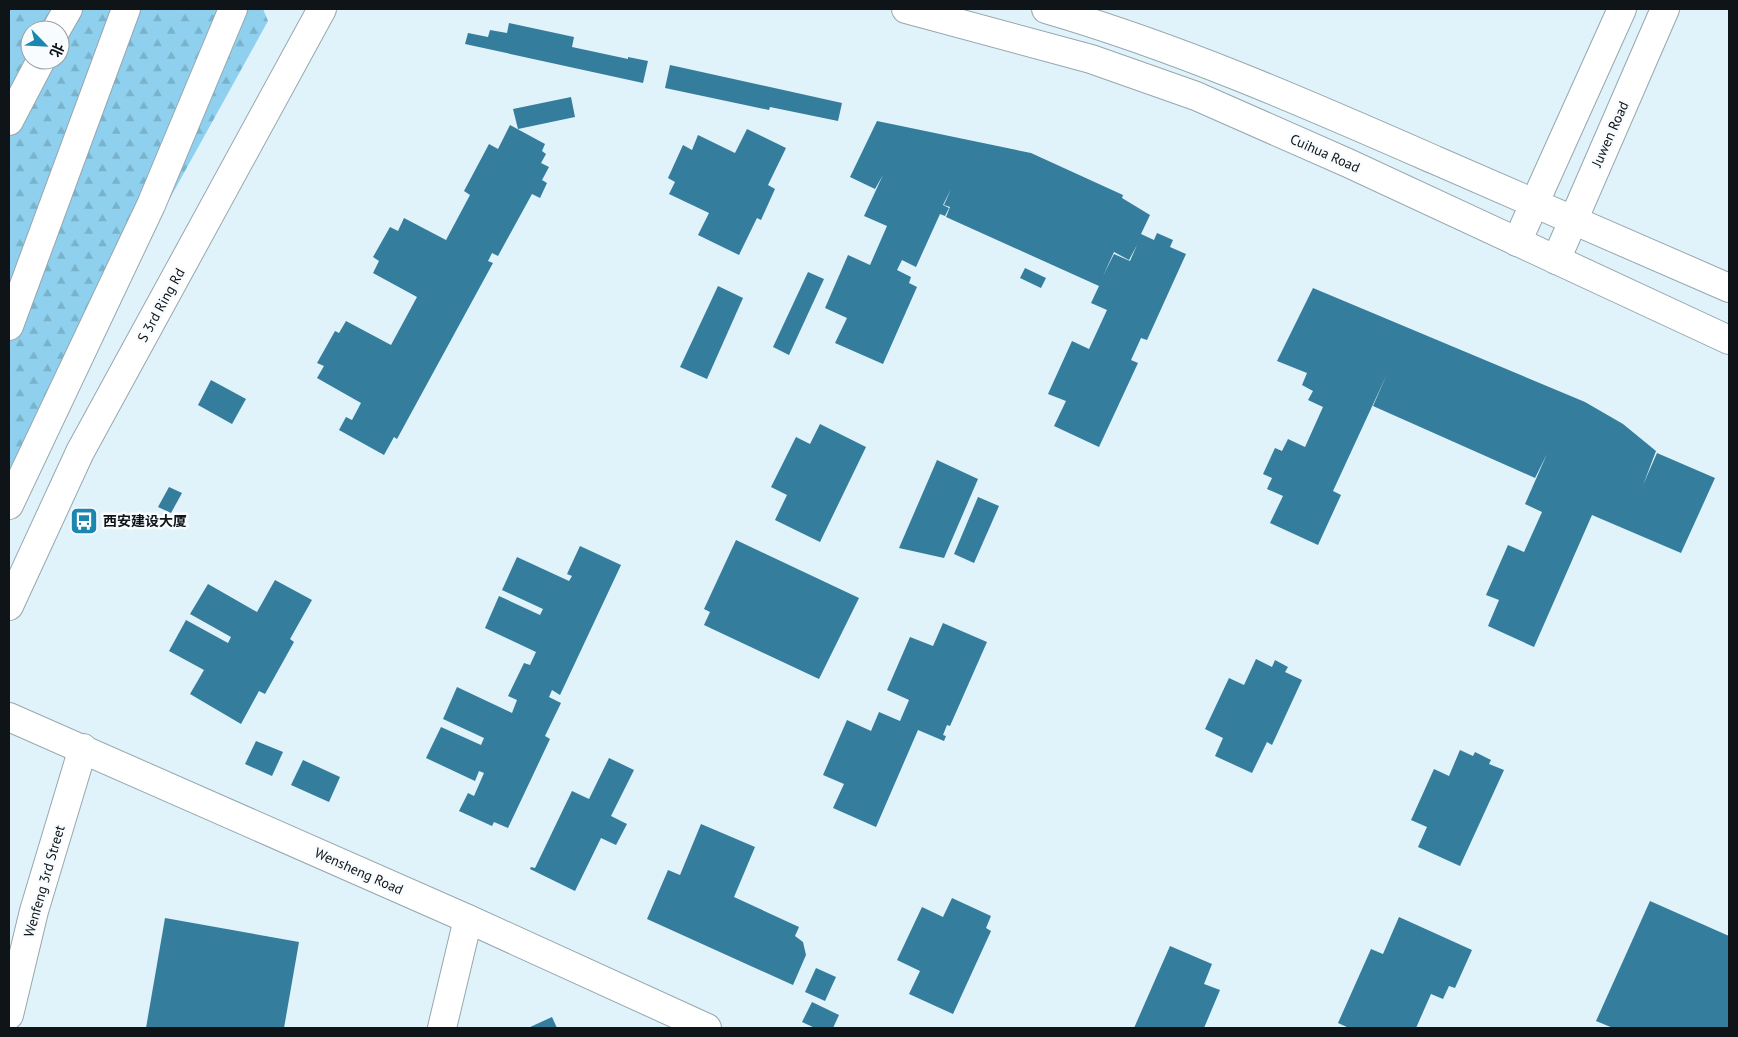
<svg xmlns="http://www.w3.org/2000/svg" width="1738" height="1037" font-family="'PT Sans','Noto Sans SC',sans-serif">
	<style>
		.forest { fill: url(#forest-firs); fill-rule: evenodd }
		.building { fill: #357d9c; fill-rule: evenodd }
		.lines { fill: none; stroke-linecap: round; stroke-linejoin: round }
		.minor-casing { stroke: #96a7af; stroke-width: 30 }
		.tertiary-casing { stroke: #96a7af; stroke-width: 30 }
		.secondary-casing { stroke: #96a7af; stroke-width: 30 }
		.trunk-casing { stroke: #96a7af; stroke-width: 30 }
		.motorway-casing { stroke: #96a7af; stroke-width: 30 }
		.minor { stroke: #fff; stroke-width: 28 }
		.tertiary { stroke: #fff; stroke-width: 28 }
		.secondary { stroke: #fff; stroke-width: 28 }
		.trunk { stroke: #fff; stroke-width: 28 }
		.motorway { stroke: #fff; stroke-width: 28 }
		.labels { text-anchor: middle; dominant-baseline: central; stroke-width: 5; stroke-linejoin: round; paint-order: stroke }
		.street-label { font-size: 14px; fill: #0e1417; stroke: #f9fcfe }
		.poi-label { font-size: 14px; font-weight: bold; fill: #0e1417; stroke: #f9fcfe; text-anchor: start }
	</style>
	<defs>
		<pattern id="forest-firs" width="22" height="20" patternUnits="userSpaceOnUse" patternTransform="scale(1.25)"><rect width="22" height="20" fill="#8ed0ee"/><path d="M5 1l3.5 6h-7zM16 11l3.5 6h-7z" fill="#79b2cb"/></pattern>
	</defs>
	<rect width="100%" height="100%" fill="#e0f2fa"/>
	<!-- forest -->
	<path class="forest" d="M9 9H263L268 21 9 489ZM30 30H60V60H30Z"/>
	<!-- building -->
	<g class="building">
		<path d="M509 23 574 37 572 47 628 59V57L648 61 643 83 465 44 468 33 488 37 490 30 507 33Z"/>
		<path d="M670 65 842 103 838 121 770 107 769 110 665 88Z"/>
		<path d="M571 97 575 117 518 129 513 109Z"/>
		<path d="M877 121 1031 153 1123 195 1122 198 1150 215 1141 234 1154 240 1157 233 1173 240 1170 247 1186 254 1147 340 1141 338 1131 360 1138 363 1099 447 1054 426 1066 401 1048 394 1072 341 1089 349 1107 310 1091 303 1099 286 946 217 950 207 944 205 951 189 943 205 949 208 945 216 940 214 916 267 902 260 897 270 911 277 909 283 917 287 883 364 835 343 847 318 825 308 848 255 870 265 887 226 864 216 883 175 875 189 850 177ZM1137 245 1130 261 1114 254 1103 276 1114 252 1129 260Z"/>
		<path d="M510 125 545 144 542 151 546 154 541 163 549 167 542 180 547 183 540 198 532 194 498 256 492 253 488 261 493 263 397 439 394 437 384 455 339 430 346 417 352 420 361 403 317 378 324 366 317 363 335 331 339 333 346 321 391 345 417 297 373 273 379 261 373 257 390 227 398 231 404 218 446 240 470 195 464 191 489 144 498 149Z"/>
		<path d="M747 129 786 148 768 185 775 189 761 220 757 218 739 255 698 235 709 213 669 194 675 182 668 178 683 145 692 150 698 135 735 153Z"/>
		<path d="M1025 268 1046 278 1041 288 1020 278Z"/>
		<path d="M808 272 824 279 789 355 773 347Z"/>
		<path d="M718 286 743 298 707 379 680 367Z"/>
		<path d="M1313 288 1585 402 1623 424 1656 451 1643 485 1657 453 1715 478 1681 553 1592 515 1534 647 1488 626 1499 600 1486 595 1508 545 1524 552 1542 512 1525 504 1547 454 1535 478 1373 406 1387 374 1333 491 1341 495 1318 545 1270 523 1283 496 1267 489 1272 478 1263 474 1275 448 1282 451 1288 439 1305 447 1323 407 1308 400 1313 391 1302 385 1307 373 1277 361Z"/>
		<path d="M211 380 246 399 232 424 198 405Z"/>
		<path d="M820 424 866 447 820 542 775 520 787 495 771 487 796 437 810 444Z"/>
		<path d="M937 460 978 479 944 558 899 548Z"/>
		<path d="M169 487 182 493 171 513 158 507Z"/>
		<path d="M978 497 999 506 974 563 954 554Z"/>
		<path d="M736 540 859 598 819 679 704 625 710 612 704 609Z"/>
		<path d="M580 546 621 565 560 695 552 690 549 697 561 703 545 736 550 739 508 828 494 822 492 826 459 811 468 793 474 796 484 773 479 771 475 781 426 758 441 727 481 745 484 738 443 719 457 687 512 713 517 700 508 696 524 663 530 665 536 652 485 628 499 596 540 615 543 609 502 590 517 557 569 581 572 576 567 574Z"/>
		<path d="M275 580 312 600 290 639 294 642 265 694 259 691 241 724 190 694 204 670 169 651 186 620 228 643 231 637 190 614 208 584 257 612Z"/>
		<path d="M943 623 987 642 950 726 947 725 943 735 946 736 944 741 918 730 876 827 833 808 844 784 823 775 847 720 871 731 879 712 900 721 909 700 887 690 910 637 933 646Z"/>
		<path d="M1256 659 1272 667 1275 660 1288 667 1285 672 1302 680 1272 745 1267 742 1252 773 1215 756 1223 738 1205 729 1229 678 1244 685Z"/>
		<path d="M256 741 283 752 272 776 245 764Z"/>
		<path d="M1460 750 1473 756 1475 752 1491 760 1489 764 1504 770 1460 866 1418 847 1427 827 1411 820 1434 769 1449 776Z"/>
		<path d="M609 758 634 770 611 816 627 824 616 845 601 838 575 891 530 869 531 867 535 868 572 791 589 799Z"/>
		<path d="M303 760 340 777 329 802 291 785Z"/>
		<path d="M701 824 755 847 734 897 799 927 795 936 803 942 806 955 793 985 647 919 668 870 680 875Z"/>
		<path d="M952 898 991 916 986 928 991 931 953 1014 909 994 920 971 897 960 922 907 943 917Z"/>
		<path d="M1650 901 1729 936V1028H1613L1596 1021Z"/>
		<path d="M1399 917 1472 950 1455 988 1449 986 1443 999 1431 994 1416 1028H1349L1338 1023 1371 949 1383 954Z"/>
		<path d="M165 918 299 942 284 1028H146Z"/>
		<path d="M1170 946 1212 964 1204 984 1220 990 1204 1028H1134Z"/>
		<path d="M816 968 836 977 825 1001 805 992Z"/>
		<path d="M812 1002 839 1015 833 1028H815L802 1022Z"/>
		<path d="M552 1017 557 1028H528Z"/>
	</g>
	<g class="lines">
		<!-- minor casing -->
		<g class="minor-casing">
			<g id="minor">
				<path d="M9 1015 34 911 83 748"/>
				<path d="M442 1028 468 919"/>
			</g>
		</g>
		<!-- tertiary casing -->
		<g class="tertiary-casing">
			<g id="tertiary">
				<path d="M1517 242 1622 9"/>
				<path d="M1556 260 1665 9"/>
				<path d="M9 717 468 919 707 1028"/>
			</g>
		</g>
		<!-- secondary casing -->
		<g class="secondary-casing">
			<g id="secondary">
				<path d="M906 9 1091 59 1196 96 1348 163 1729 340"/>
				<path d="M1046 9C1180 48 1307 104 1435 160 1533 203 1631 246 1729 288"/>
			</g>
		</g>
		<!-- trunk casing -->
		<g class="trunk-casing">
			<path id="trunk" d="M9 606 80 452 322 9"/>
		</g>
		<!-- motorway casing -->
		<g class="motorway-casing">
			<g id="motorway">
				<path d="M56 30 68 9"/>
				<path d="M9 121 41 60"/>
				<path d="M9 326 126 9"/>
				<path d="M9 505 151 205 233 9"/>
			</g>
		</g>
		<!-- minor -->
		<use href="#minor" class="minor"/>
		<!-- tertiary -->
		<use href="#tertiary" class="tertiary"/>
		<!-- secondary -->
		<use href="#secondary" class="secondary"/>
		<!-- trunk -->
		<use href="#trunk" class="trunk"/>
		<!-- motorway -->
		<use href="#motorway" class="motorway"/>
	</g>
	<!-- icons -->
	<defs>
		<g id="bus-square" transform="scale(1.4375)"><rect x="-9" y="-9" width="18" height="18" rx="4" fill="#1b87ae" stroke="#f9fcfe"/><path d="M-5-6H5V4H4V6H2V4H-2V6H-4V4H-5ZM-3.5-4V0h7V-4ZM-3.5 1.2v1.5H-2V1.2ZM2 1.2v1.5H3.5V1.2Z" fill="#fff"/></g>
	</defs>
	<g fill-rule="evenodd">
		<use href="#bus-square" x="84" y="521"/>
	</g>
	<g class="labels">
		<!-- street labels -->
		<g class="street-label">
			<text transform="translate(1610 134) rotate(-66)">Juwen Road</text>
			<text transform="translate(1325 153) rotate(24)">Cuihua Road</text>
			<text transform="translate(161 305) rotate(-61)">S 3rd Ring Rd</text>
			<text transform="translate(359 871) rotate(24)">Wensheng Road</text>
			<text transform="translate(44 881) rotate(-74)">Wenfeng 3rd Street</text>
		</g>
		<!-- poi labels -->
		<g class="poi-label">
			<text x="103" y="521">西安建设大厦</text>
		</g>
	</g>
	<!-- border -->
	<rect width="1738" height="1037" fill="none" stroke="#0e1417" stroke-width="20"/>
	<!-- north arrow -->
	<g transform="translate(45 45) rotate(114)"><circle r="24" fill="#f9fcfe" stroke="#9b9fa2"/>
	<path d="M0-4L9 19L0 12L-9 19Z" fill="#1b87ae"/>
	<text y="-8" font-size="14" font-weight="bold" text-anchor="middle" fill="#0e1417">北</text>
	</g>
</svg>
